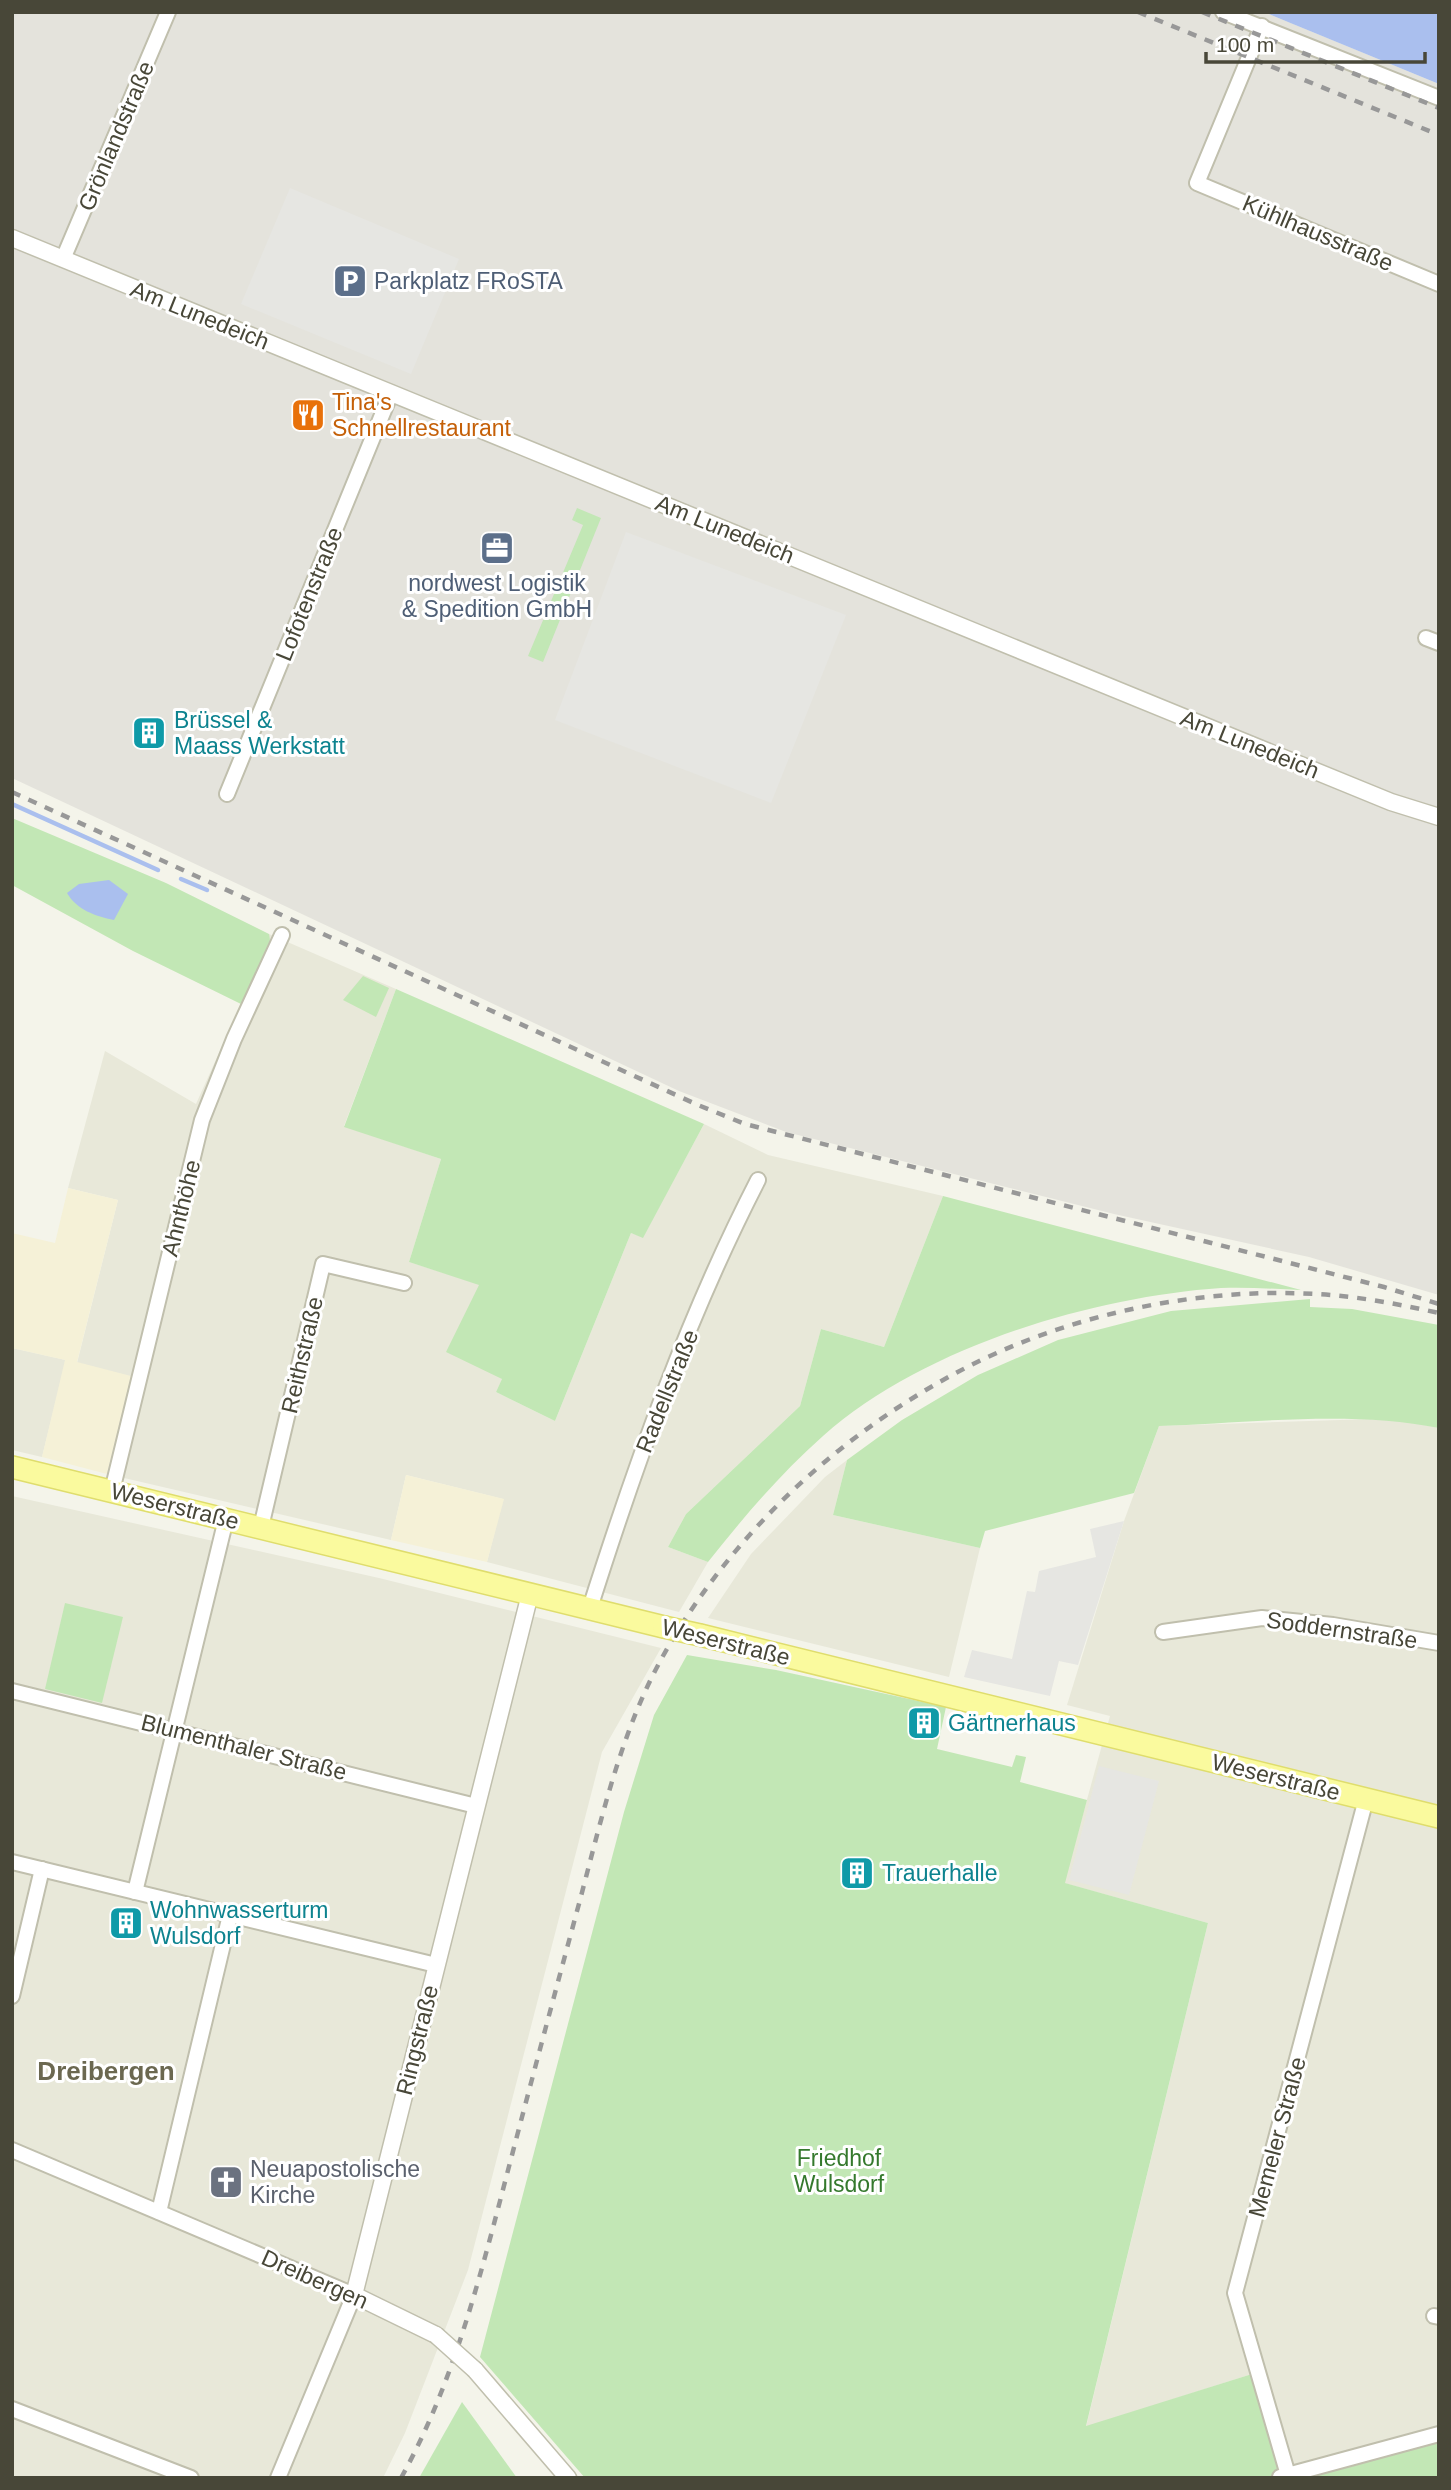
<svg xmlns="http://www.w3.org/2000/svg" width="1451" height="2490" font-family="Helvetica,sans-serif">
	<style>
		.residential { fill: #e8e8d9 }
		.commercial { fill: #f5f1d7 }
		.industrial { fill: #e4e3dc }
		.green { fill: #c2e7b5 }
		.parking { fill: #e6e6e2 }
		.water { fill: #aabfee }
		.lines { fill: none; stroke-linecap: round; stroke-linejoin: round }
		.stream { stroke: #aabfee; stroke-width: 4.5 }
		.minor-casing { stroke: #c0bfad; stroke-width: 18 }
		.tertiary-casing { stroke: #c0bfad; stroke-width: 19 }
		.primary-casing { stroke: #dfdd6d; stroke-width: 24 }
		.minor { stroke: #fff; stroke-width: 14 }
		.tertiary { stroke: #fff; stroke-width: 16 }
		.primary { stroke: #fafa9e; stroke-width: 21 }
		.rail { stroke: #989898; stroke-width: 4.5; stroke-dasharray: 9 9; stroke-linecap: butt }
		.tertiary-bridge-casing { stroke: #c0bfad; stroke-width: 19; stroke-linecap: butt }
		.primary-bridge-casing { stroke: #dfdd6d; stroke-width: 24; stroke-linecap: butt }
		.tertiary-bridge { stroke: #fff; stroke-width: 16 }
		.primary-bridge { stroke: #fafa9e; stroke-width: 21 }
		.labels { text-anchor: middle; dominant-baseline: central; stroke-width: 6; stroke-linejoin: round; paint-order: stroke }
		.street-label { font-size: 23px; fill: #484738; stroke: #fff }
		.service-label { font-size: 23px; fill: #4e5e75; stroke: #fff; text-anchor: start }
		.food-label { font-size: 23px; fill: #c56008; stroke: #fff; text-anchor: start }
		.culture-label { font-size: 23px; fill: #0d838f; stroke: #fff; text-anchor: start }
		.park-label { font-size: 23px; fill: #35792d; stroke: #fff }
		.worship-label { font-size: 23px; fill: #5b616d; stroke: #fff; text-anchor: start }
		.quarter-label { font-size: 26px; font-weight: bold; fill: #6b6850; stroke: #fff }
	</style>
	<rect width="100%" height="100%" fill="#f4f4ea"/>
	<!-- residential -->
	<g class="residential">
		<path d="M269 934 396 989 344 1126 441 1159 409 1262 479 1284 502 1380 496 1392 555 1421 631 1233 643 1237 704 1124 768 1155 943 1196 884 1347 821 1329 800 1406 686 1514 668 1547 708 1562 679 1612 487 1562 503 1499 406 1475 391 1540 107 1474 130 1377 77 1363 118 1200 68 1188 105 1051 196 1104 241 1004 267 961Z"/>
		<path d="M12 1348 66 1360 42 1457 12 1450Z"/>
		<path d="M1371 1419 1407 1421 1439 1428V2441L1283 2478 1252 2374 1086 2427 1208 1923 1064 1883 1110 1716 1067 1705 1124 1521 1159 1426Z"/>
		<path d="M847 1460 833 1515 980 1548 949 1677 708 1618 751 1554 825 1477Z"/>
		<path d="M12 1496 379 1578 661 1648 602 1752 468 2270 405 2433 383 2478H12Z"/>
	</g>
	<!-- commercial -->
	<g class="commercial">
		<path d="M68 1188 118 1200 77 1362 131 1376 107 1474 42 1457 65 1360 12 1348V1233L55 1243Z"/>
		<path d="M406 1475 504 1499 487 1562 391 1540Z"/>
	</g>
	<!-- industrial -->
	<path class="industrial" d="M12 12H1264L1439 84V1295L1309 1257 1114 1214 786 1132 679 1091 12 778Z"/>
	<!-- green -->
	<g class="green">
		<path d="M577 508 601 518 543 662 528 656 583 525 572 520Z"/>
		<path d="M12 818 166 883 269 934C275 960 254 983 241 1004L133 951 12 885Z"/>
		<path d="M363 976 389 988 376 1017 343 1000Z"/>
		<path d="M396 989 704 1124 643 1238 631 1233 555 1421 496 1392 502 1379 446 1352 479 1285 409 1262 441 1159 344 1127Z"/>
		<path d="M943 1196 1301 1290C1275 1289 1248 1287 1221 1288 1090 1297 922 1348 823 1436 780 1474 743 1518 708 1562L668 1547 686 1514 800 1406 821 1329 884 1347Z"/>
		<path d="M1310 1299V1307L1352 1309 1439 1325V1428C1352 1410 1248 1423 1159 1426L1134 1493 985 1531 980 1548 833 1515 847 1460 902 1420 978 1375 1058 1340 1171 1311Z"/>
		<path d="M65 1603 123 1617 102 1703 45 1689Z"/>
		<path d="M687 1655 776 1670 946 1707 937 1749 1012 1767 1016 1755 1026 1757 1020 1782 1087 1800 1065 1883 1208 1923 1086 2426 1252 2374 1283 2478H585L480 2357 624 1812 654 1715Z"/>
		<path d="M462 2402 517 2478H419Z"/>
		<path d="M1439 2441V2477L1436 2478H1300Z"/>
	</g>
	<!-- parking -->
	<g class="parking">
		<path d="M290 188 459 259 411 374 241 304Z"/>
		<path d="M626 532 846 615 771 803 555 720Z"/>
		<path d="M1124 1521 1078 1665 1059 1661 1050 1696 964 1677 972 1650 1012 1659 1027 1591 1035 1592 1039 1571 1096 1557 1090 1529Z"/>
		<path d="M1099 1766 1159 1781 1129 1895 1069 1880Z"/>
	</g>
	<!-- water -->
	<g class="water">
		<path d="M1264 12H1439V84L1288 22Z"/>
		<path d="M109 880 128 894 114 920C95 916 77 910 67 893L79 884Z"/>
	</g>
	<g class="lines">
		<!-- stream -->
		<g class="stream">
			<path d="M12 804 158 870"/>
			<path d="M181 879 207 890"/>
		</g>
		<!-- minor casing -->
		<g class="minor-casing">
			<g id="minor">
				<path d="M1223 12 1439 98"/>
				<path d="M1262 26 1197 183 1439 284"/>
				<path d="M63 259 168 12"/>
				<path d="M1426 638 1439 643"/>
				<path d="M227 794 391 393"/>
				<path d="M112 1491 202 1120 234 1039 282 935"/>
				<path d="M261 1527 323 1264 404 1283"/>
				<path d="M590 1608C636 1463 688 1316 758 1180"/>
				<path d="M1163 1632 1262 1618 1333 1625 1439 1643"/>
				<path d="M12 1691 476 1806"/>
				<path d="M12 1862 436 1965"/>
				<path d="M135 1892 226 1519"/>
				<path d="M12 1996 42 1869"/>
				<path d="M12 2150 354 2295 278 2478"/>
				<path d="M159 2212 230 1915"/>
				<path d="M1434 2316 1439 2317"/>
				<path d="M12 2409 191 2478"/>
				<path d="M1288 2475 1235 2293 1366 1799"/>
				<path d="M1280 2477 1439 2434"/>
			</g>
		</g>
		<!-- tertiary casing -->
		<g class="tertiary-casing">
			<g id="tertiary">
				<path d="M12 238 1391 802 1439 817"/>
				<path d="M436 2335 354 2295 530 1594"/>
				<path d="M475 2370 568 2478"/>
			</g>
		</g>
		<!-- primary casing -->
		<g class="primary-casing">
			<g id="primary">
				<path d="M12 1467 664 1627"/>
				<path d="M700 1635 1439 1817"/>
			</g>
		</g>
		<!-- minor -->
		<use href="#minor" class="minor"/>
		<!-- tertiary -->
		<use href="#tertiary" class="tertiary"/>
		<!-- primary -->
		<use href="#primary" class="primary"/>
		<!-- rail -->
		<g class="rail">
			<path d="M1138 12 1439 135"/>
			<path d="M1202 12 1439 108"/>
			<path d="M12 792 698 1105 745 1124 1384 1287 1439 1304"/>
			<path d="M401 2478C449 2392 475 2296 500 2201 526 2101 553 2000 580 1900 602 1817 621 1731 663 1656 730 1536 834 1439 954 1374 1061 1316 1194 1287 1315 1294 1357 1296 1398 1304 1439 1313"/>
		</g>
		<!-- tertiary-bridge casing -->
		<g class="tertiary-bridge-casing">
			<path id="tertiary-bridge" d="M436 2335 475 2370"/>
		</g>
		<!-- primary-bridge casing -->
		<g class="primary-bridge-casing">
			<path id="primary-bridge" d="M664 1627 700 1635"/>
		</g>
		<!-- tertiary-bridge -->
		<use href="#tertiary-bridge" class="tertiary-bridge"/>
		<!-- primary-bridge -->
		<use href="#primary-bridge" class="primary-bridge"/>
	</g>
	<!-- icons -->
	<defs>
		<g id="parking-square" transform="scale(1.75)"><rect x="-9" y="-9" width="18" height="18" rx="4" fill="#5c6f8a" stroke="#fff"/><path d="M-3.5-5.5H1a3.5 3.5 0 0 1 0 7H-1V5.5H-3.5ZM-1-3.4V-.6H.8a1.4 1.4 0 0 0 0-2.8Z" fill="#fff"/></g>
		<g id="restaurant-square" transform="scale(1.75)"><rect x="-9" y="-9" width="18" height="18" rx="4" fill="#e8710a" stroke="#fff"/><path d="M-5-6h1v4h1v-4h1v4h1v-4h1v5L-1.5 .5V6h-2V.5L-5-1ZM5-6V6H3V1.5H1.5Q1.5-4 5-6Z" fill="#fff"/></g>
		<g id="office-square" transform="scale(1.75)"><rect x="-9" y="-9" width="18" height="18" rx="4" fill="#5c6f8a" stroke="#fff"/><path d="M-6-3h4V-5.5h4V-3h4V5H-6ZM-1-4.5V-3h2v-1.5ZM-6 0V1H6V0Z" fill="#fff"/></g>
		<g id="building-square" transform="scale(1.75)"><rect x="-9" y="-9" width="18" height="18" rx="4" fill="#0f9aa8" stroke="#fff"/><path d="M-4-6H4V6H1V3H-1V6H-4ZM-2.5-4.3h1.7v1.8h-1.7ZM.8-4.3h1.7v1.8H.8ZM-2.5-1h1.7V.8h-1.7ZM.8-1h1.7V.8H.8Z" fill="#fff"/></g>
		<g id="church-square" transform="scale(1.75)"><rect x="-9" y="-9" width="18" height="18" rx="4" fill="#6b7280" stroke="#fff"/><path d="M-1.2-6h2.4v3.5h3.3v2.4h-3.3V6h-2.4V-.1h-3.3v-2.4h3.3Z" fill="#fff"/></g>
	</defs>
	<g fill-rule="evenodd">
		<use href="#parking-square" x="350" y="281"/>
		<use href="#restaurant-square" x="308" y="415"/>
		<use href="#office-square" x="497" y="548"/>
		<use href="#building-square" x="149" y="733"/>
		<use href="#building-square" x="924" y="1723"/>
		<use href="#building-square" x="857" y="1873"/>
		<use href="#building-square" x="126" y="1923"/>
		<use href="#church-square" x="226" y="2182"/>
	</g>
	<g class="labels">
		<!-- street labels -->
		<g class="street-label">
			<text transform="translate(116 136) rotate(-67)">Grönlandstraße</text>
			<text transform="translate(1318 233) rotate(23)">Kühlhausstraße</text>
			<text transform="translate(200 315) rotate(22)">Am Lunedeich</text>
			<text transform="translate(725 529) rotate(22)">Am Lunedeich</text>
			<text transform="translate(309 594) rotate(-68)">Lofotenstraße</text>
			<text transform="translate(1250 744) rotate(22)">Am Lunedeich</text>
			<text transform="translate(181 1208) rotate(-76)">Ahnthöhe</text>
			<text transform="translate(302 1355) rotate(-77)">Reithstraße</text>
			<text transform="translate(667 1391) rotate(-68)">Radellstraße</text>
			<text transform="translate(175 1506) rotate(14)">Weserstraße</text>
			<text transform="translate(1342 1630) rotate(8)">Soddernstraße</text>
			<text transform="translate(726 1642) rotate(14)">Weserstraße</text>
			<text transform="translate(244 1747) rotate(14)">Blumenthaler Straße</text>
			<text transform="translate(1276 1777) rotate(14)">Weserstraße</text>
			<text transform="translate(417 2040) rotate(-76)">Ringstraße</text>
			<text transform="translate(1277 2137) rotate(-75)">Memeler Straße</text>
			<text transform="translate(315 2279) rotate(24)">Dreibergen</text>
		</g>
		<!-- service labels -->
		<g class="service-label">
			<text x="374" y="281">Parkplatz FRoSTA</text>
			<text x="497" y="583" text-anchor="middle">nordwest Logistik<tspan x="497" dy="26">&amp; Spedition GmbH</tspan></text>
		</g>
		<!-- food labels -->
		<g class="food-label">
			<text x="332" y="402">Tina's<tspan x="332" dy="26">Schnellrestaurant</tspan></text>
		</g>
		<!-- culture labels -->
		<g class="culture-label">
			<text x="174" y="720">Brüssel &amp;<tspan x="174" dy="26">Maass Werkstatt</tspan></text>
			<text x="948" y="1723">Gärtnerhaus</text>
			<text x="882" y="1873">Trauerhalle</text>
			<text x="150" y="1910">Wohnwasserturm<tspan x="150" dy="26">Wulsdorf</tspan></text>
		</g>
		<!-- park labels -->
		<g class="park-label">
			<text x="839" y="2158">Friedhof<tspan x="839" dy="26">Wulsdorf</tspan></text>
		</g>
		<!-- worship labels -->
		<g class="worship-label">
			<text x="250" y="2169">Neuapostolische<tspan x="250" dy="26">Kirche</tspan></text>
		</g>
		<!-- quarter labels -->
		<g class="quarter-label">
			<text x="106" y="2071">Dreibergen</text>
		</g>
	</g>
	<!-- border -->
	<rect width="1451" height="2490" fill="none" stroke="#484738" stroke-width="28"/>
	<!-- scale -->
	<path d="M1206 52v10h219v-10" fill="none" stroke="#484738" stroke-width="3.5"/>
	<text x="1216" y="52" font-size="21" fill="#484738" stroke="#ffffff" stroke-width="5" paint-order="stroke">100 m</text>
</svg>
